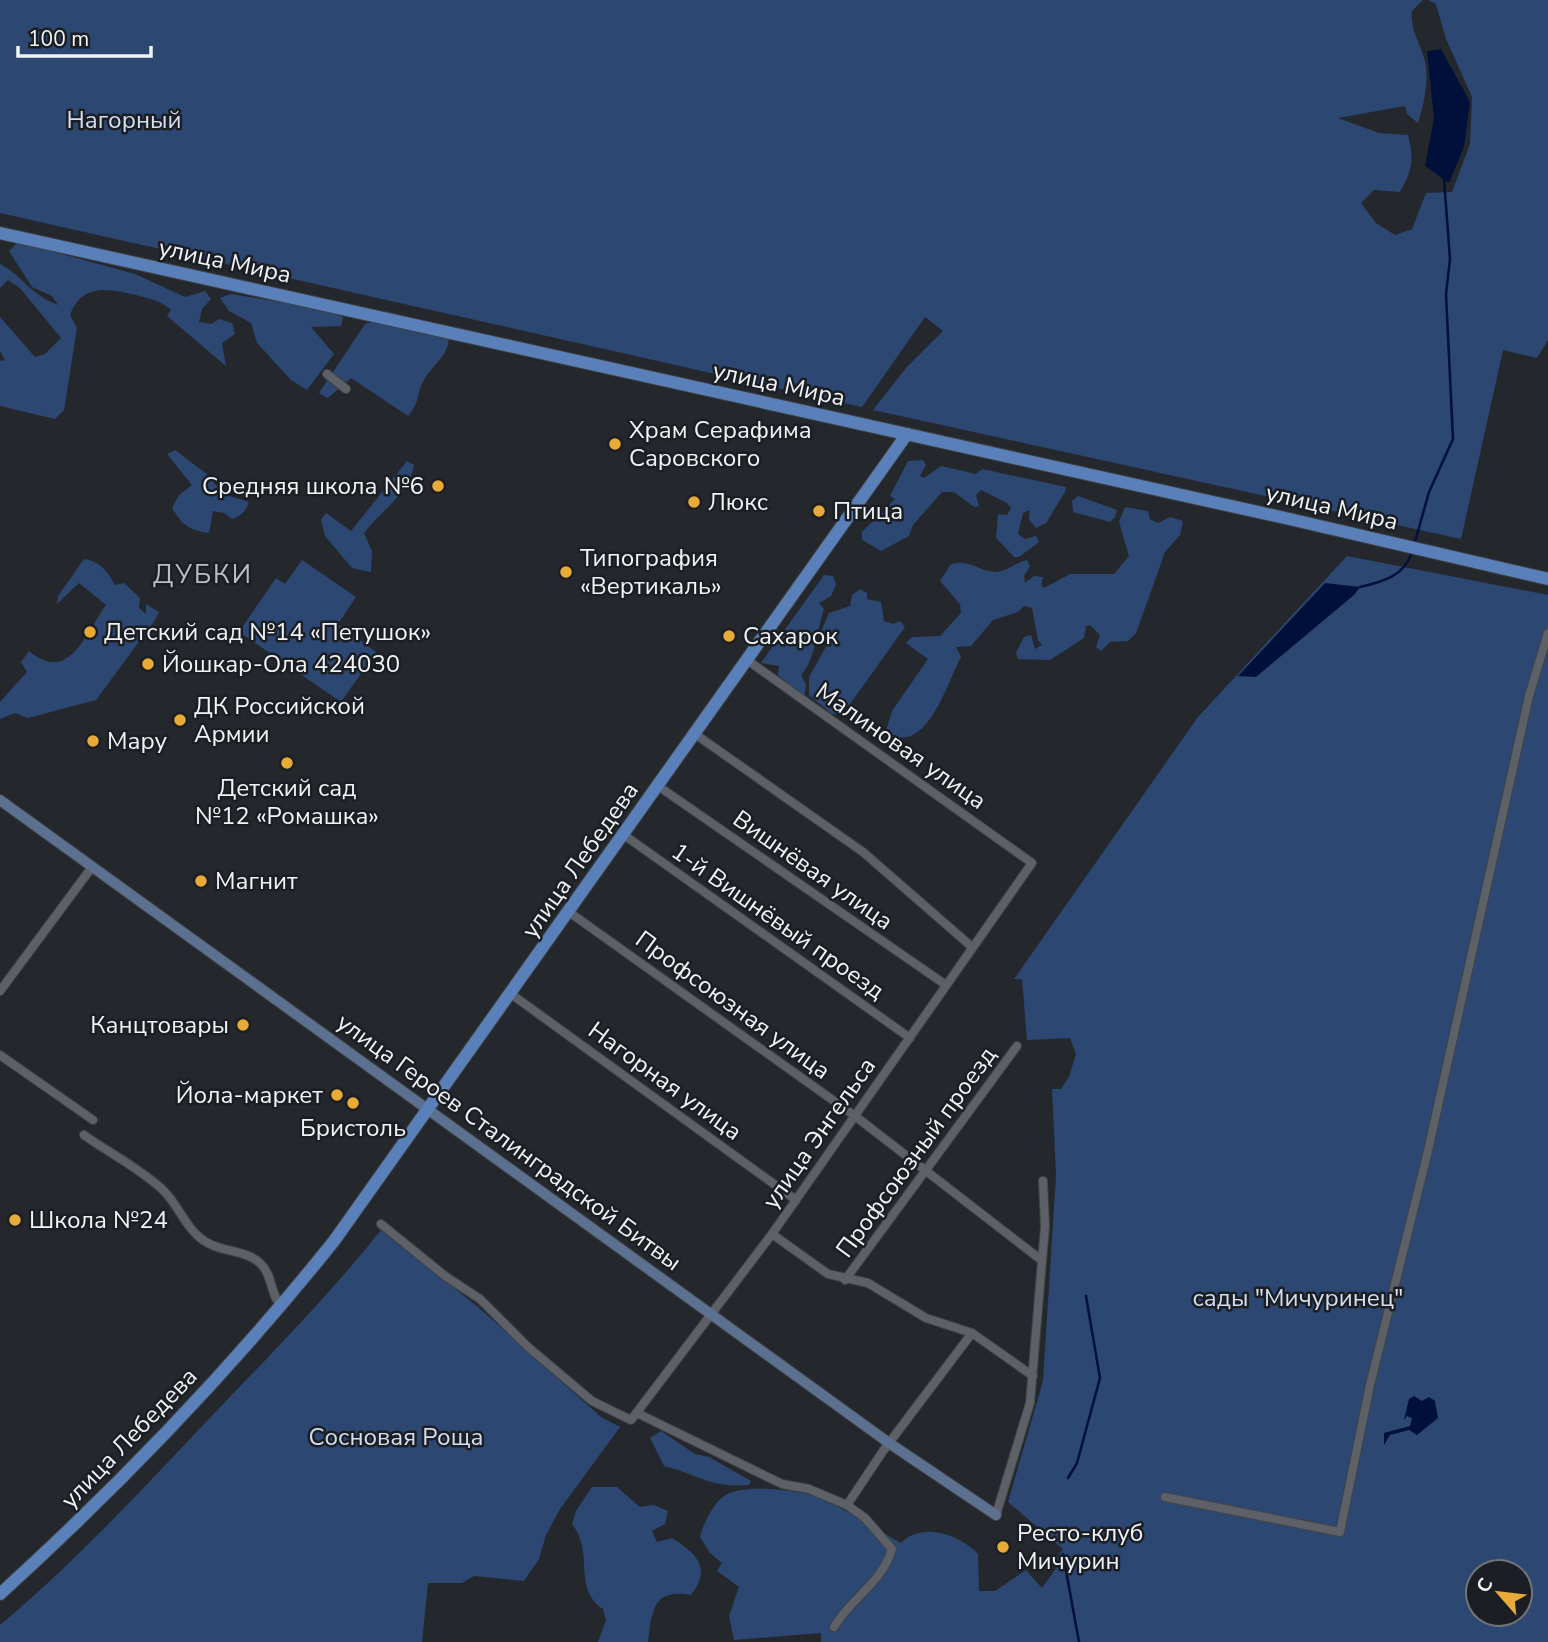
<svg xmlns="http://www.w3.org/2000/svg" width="1548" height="1642" font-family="'Nunito Sans',sans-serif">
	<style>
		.green { fill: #2c4771; fill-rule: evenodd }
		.water { fill: #00103a }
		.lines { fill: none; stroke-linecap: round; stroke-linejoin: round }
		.stream { stroke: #00103a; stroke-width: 2.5 }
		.street-casing { stroke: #3f4347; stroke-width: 10 }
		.secondary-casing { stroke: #3f4347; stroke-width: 12 }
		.primary-casing { stroke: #3f4347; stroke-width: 14 }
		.street { stroke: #5d6167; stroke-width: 8 }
		.secondary { stroke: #5c7090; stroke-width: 10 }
		.primary { stroke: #5a80b9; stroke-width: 12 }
		.poi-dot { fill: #e9ab38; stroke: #1b1e23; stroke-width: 2.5 }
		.labels { text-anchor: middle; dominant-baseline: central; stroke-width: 5; stroke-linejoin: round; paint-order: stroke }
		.park-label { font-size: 24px; fill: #d3dff1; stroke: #1b1e23 }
		.street-label { font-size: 24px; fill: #f1f4f7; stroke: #1b1e23 }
		.poi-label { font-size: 24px; fill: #f1f4f7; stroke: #1b1e23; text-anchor: start }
		.neighbourhood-label { font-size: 26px; letter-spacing: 2px; fill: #babfc6; stroke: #1b1e23 }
	</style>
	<rect width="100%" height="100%" fill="#24282d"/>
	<!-- green -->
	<g class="green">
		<path d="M0 0H1423L1412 11C1410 29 1419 41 1424 58 1430 77 1424 105 1418 123L1407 114 1405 106 1338 118 1379 133 1408 135C1414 161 1413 168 1400 192L1374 190 1361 203 1376 223 1395 235 1412 229 1426 193 1452 192 1470 144 1472 97 1446 39 1436 4 1428 0H1548V340L1537 358 1503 350 1461 539 873 410 906 368 943 331 925 317 862 407 0 213Z"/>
		<path d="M18 242 135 274 185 297 205 291 211 299 202 309 199 322 211 324 219 319 232 323 235 334 222 343 226 366 167 316 171 310C160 300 150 299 136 295 110 289 82 282 70 315L77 328 64 410 55 419 0 406V361L5 360 0 351V317L35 357 45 354 61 338 20 288 8 280 0 288V264C24 277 29 294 58 305L52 296 32 287 9 251Z"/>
		<path d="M231 294 319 308 343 317 341 326 311 327 334 354 307 390 291 380 257 343 251 323 229 311 220 298Z"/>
		<path d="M382 319 449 336C449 356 433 364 424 380 416 393 421 401 408 416L351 378 328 398 319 393 365 324Z"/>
		<path d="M175 450 208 475 223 494 249 502C246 511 241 516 232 519L224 513 213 511 209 533C189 531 182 524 172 508L179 495 192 485 167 454Z"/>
		<path d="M923 460 926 465 920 476 924 478 941 466 976 474 982 469 1066 487 1065 492 1046 523 1036 528 1029 520 1030 510 1023 513 1018 534 1025 539 1036 536 1039 542 1019 557H1014L996 538 998 514 1007 515 1011 508 1007 503 981 490 976 495 979 506 974 507 954 492H942L913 525 909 536 881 551 862 540V532L895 499 890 496 908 461Z"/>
		<path d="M407 461 414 465C409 495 381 510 364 533L372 551 371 572 352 568 325 536 321 520 326 513 351 531Z"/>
		<path d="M1078 496 1117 510 1115 517 1110 522 1073 512 1072 501Z"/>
		<path d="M1125 507 1148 511 1150 519 1158 523 1170 517 1183 521 1180 535 1165 552 1136 633 1128 641 1110 642 1101 651 1096 647 1100 635 1090 625 1086 626 1084 638 1050 660 1018 659 1016 653 1024 637 1031 635 1035 649 1042 645 1038 640 1032 608 1024 606 1018 612 993 620 971 646 956 647 961 657C947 683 925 760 886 731L892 711 928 659 906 643 912 637 940 636 961 613 960 604 940 581 951 564C970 559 978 571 995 572 1004 573 1017 562 1027 560L1030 566 1024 576 1025 583 1034 576 1043 577 1041 585 1044 588 1070 574H1114L1129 556 1119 522Z"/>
		<path d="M1347 556 1548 595V1642H821V1633L734 1640 729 1616 739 1587 717 1571 722 1563 710 1553 700 1537C703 1524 713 1504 724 1496 741 1483 801 1490 820 1498 848 1510 874 1528 901 1543 922 1521 960 1535 978 1554L979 1591H995L1026 1570 1042 1588 1059 1564 1055 1560 1063 1549 1008 1502 1043 1381 1056 1175 1052 1089H1061L1069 1077 1076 1054 1070 1038 1027 1040 1022 979H1014L1198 717ZM1478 1572H1520V1614H1478Z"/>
		<path d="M84 559C100 561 108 572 115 585L124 583 140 598 139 608 146 614V604L159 612 155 620 96 700 28 718 15 713 0 719V702L27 672 21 662 29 651C69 684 84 636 106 605L79 583 57 604 58 596Z"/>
		<path d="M302 560 356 597 338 624 376 652 341 702 239 632 276 578 285 584Z"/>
		<path d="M824 575 833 576 836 584 831 596 819 603 824 609C817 630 815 660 801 675L806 685 804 697 778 675 779 666 761 663Z"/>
		<path d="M860 589 867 593V599L881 602 884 621 893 624 900 621 905 627 848 707 840 714H832L809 695V677L827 645 819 636 829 613 850 606 852 595Z"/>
		<path d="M381 1230 478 1307 601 1417 620 1427 560 1509 546 1535 539 1559 524 1581 474 1576 462 1583H428L422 1642H0V1625C74 1563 139 1493 205 1423 265 1360 327 1298 381 1230Z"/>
		<path d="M661 1431 695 1454 709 1457 751 1481 749 1485C709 1488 700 1475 664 1466L650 1438Z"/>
		<path d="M592 1487H617L640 1507 654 1505 668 1511 665 1524 652 1531 657 1542 672 1538C697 1554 712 1568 691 1595 652 1588 652 1612 648 1642H598L606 1620 603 1609C572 1588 595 1553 572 1524L576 1511Z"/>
	</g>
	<!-- water -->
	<g class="water">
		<path d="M1441 49 1470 102 1464 147 1449 183 1425 166 1434 118 1427 51Z"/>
		<path d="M1325 583 1360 587 1354 595 1256 677 1238 676Z"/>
		<path d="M1414 1396 1422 1401 1429 1397 1435 1401 1438 1418 1417 1435 1409 1430 1390 1435 1384 1445V1433L1410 1426 1412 1418 1407 1416 1404 1420 1409 1399Z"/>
	</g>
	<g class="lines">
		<!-- stream -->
		<g class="stream">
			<path d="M1415 542 1429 492 1453 439 1446 294 1450 259 1444 179"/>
			<path d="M1360 587C1382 582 1405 576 1412 552"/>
			<path d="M1068 1478 1077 1463 1100 1378 1086 1296"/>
			<path d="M1063 1554 1079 1642"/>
		</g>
		<!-- street casing -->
		<g class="street-casing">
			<g id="street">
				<path d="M327 374 346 389"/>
				<path d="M695 734 863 852 972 947"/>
				<path d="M658 786 946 985"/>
				<path d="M624 835 910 1038"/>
				<path d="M569 912 855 1116 1040 1259"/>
				<path d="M0 991 92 867"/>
				<path d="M511 994 796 1200"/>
				<path d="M0 1055 93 1120"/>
				<path d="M84 1135C109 1153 141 1169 163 1190 177 1204 183 1221 195 1233 215 1255 244 1247 261 1264 273 1276 270 1295 282 1307"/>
				<path d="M381 1224 445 1276 480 1299 527 1346 592 1401 631 1420 772 1234 1032 863 747 660"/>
				<path d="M772 1234 828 1274 868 1283 926 1318 972 1333 1033 1376"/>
				<path d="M845 1280 1017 1046"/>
				<path d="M637 1413 782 1484 809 1489 847 1505 865 1518 892 1549C882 1583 851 1598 834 1627"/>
				<path d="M1165 1497 1340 1532 1370 1385 1428 1151 1529 696 1548 633"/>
				<path d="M847 1505 883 1451 972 1333"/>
				<path d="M996 1515 1030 1403 1045 1226 1043 1181"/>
			</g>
		</g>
		<!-- secondary casing -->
		<g class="secondary-casing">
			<path id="secondary" d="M0 800 889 1443 996 1515"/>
		</g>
		<!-- primary casing -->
		<g class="primary-casing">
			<g id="primary">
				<path d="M0 233 1285 518 1548 579"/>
				<path d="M0 1594C120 1485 233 1367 334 1241L907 434"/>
			</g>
		</g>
		<!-- street -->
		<use href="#street" class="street"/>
		<!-- secondary -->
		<use href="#secondary" class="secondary"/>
		<!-- primary -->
		<use href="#primary" class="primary"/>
	</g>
	<!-- markers -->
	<g class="poi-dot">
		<circle cx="615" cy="444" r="7"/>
		<circle cx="438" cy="486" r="7"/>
		<circle cx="694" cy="502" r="7"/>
		<circle cx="819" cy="511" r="7"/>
		<circle cx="566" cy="572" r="7"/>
		<circle cx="90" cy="632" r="7"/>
		<circle cx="729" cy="636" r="7"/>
		<circle cx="148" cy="664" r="7"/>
		<circle cx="180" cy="720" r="7"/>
		<circle cx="93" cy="741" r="7"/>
		<circle cx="287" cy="763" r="7"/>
		<circle cx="201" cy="881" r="7"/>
		<circle cx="243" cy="1025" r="7"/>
		<circle cx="337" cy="1095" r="7"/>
		<circle cx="353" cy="1103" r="7"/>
		<circle cx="15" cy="1220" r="7"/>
		<circle cx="1003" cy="1547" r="7"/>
	</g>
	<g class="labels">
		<!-- park labels -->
		<g class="park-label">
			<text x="124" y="120">Нагорный</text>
			<text x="1298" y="1298">сады "Мичуринец"</text>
			<text x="396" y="1437">Сосновая Роща</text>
		</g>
		<!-- street labels -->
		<g class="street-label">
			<text transform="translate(225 261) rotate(12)">улица Мира</text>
			<text transform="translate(779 384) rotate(12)">улица Мира</text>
			<text transform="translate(1332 507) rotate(13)">улица Мира</text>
			<text transform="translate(901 746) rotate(35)">Малиновая улица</text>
			<text transform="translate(580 860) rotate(-55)">улица Лебедева</text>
			<text transform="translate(813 870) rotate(35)">Вишнёвая улица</text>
			<text transform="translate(778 921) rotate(35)">1-й Вишнёвый проезд</text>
			<text transform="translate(733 1005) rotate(36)">Профсоюзная улица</text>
			<text transform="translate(665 1081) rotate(36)">Нагорная улица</text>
			<text transform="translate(819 1133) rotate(-55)">улица Энгельса</text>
			<text transform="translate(509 1142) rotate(36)">улица Героев Сталинградской Битвы</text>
			<text transform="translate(916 1152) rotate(-54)">Профсоюзный проезд</text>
			<text transform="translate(129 1438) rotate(-46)">улица Лебедева</text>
		</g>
		<!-- poi labels -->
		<g class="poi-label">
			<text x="629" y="430">Храм Серафима<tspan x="629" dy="28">Саровского</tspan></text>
			<text x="424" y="486" text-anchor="end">Средняя школа №6</text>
			<text x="708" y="502">Люкс</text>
			<text x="833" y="511">Птица</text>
			<text x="580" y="558">Типография<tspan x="580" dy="28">«Вертикаль»</tspan></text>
			<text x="104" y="632">Детский сад №14 «Петушок»</text>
			<text x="743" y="636">Сахарок</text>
			<text x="162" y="664">Йошкар-Ола 424030</text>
			<text x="194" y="706">ДК Российской<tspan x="194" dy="28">Армии</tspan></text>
			<text x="107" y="741">Мару</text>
			<text x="287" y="788" text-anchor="middle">Детский сад<tspan x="287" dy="28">№12 «Ромашка»</tspan></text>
			<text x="215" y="881">Магнит</text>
			<text x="229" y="1025" text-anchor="end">Канцтовары</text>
			<text x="323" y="1095" text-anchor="end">Йола-маркет</text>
			<text x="353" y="1128" text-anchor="middle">Бристоль</text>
			<text x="29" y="1220">Школа №24</text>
			<text x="1017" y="1533">Ресто-клуб<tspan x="1017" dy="28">Мичурин</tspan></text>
		</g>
		<!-- neighbourhood labels -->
		<g class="neighbourhood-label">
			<text x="203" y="574">ДУБКИ</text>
		</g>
	</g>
	<!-- north arrow -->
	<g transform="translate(1499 1593) rotate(298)"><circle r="33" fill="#1b1e23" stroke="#717478" stroke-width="2"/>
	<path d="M0-5L12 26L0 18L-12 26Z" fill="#e9ab38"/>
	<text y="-10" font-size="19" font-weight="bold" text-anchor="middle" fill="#f1f4f7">С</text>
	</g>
	<!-- scale -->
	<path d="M18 46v10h133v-10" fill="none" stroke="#f1f4f7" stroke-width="3.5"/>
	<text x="28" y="46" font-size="21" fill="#f1f4f7" stroke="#1b1e23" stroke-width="5" paint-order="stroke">100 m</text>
</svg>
